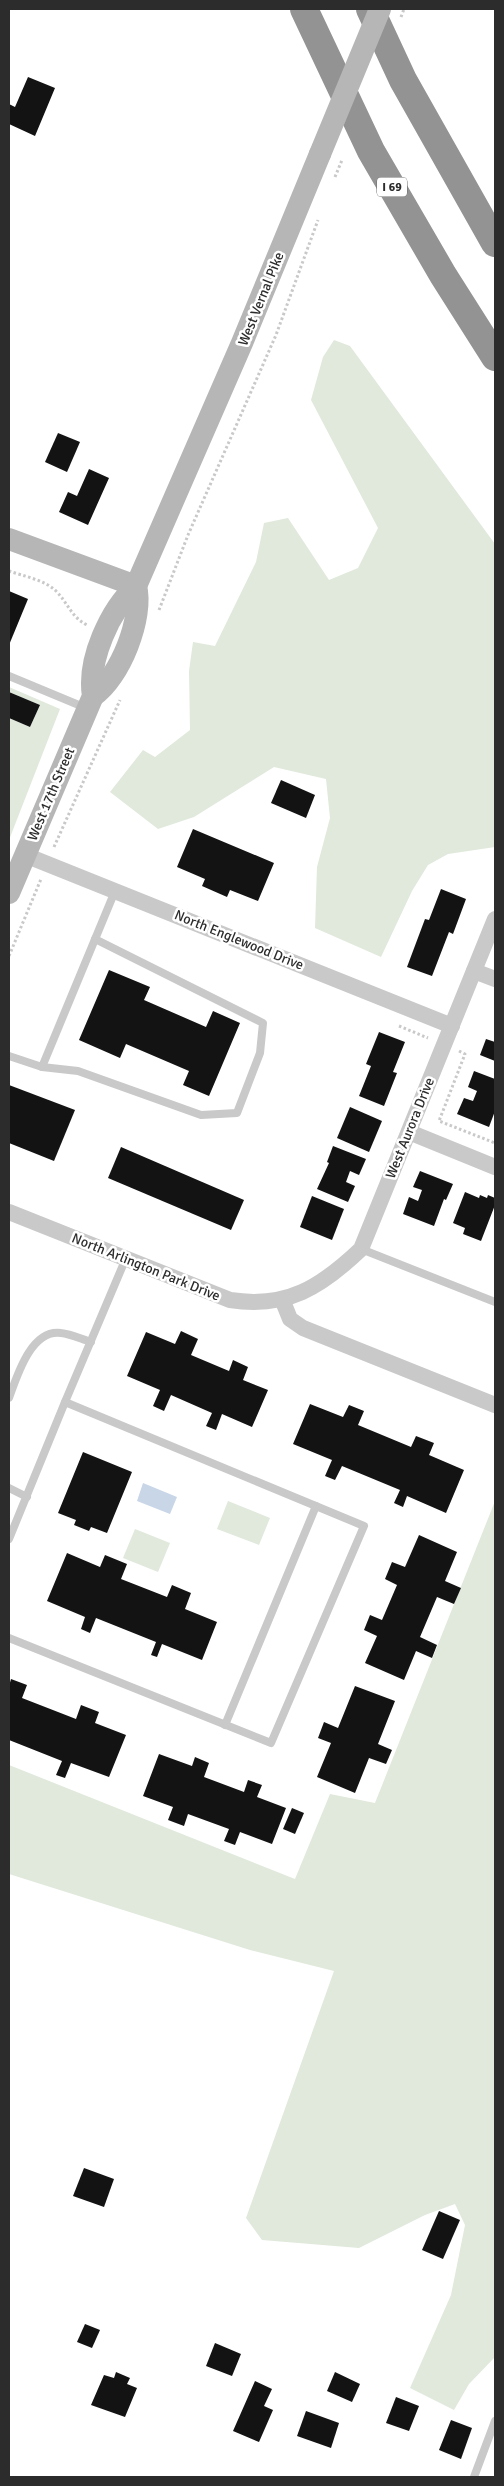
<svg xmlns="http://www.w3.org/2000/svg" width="504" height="2486" font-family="Signika,sans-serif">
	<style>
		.green { fill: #e0e9db }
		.water { fill: #c8d6e8 }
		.building { fill: #131313 }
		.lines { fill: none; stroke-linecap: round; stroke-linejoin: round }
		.path { stroke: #c9c9c9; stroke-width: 3; stroke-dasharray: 2.5 2.5; stroke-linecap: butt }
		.lane { stroke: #c9c9c9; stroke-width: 8 }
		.street { stroke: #c9c9c9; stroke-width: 16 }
		.secondary { stroke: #b6b6b6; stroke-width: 22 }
		.highway { stroke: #939393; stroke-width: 28 }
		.path-bridge { stroke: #c9c9c9; stroke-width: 3; stroke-dasharray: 2.5 2.5; stroke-linecap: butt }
		.secondary-bridge { stroke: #b6b6b6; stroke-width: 22 }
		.labels { text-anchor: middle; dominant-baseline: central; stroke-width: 5; stroke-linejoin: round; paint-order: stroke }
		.shield { fill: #fff; stroke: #6b6b6b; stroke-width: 1 }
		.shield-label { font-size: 12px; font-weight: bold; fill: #2c2c2c }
		.street-label { font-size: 14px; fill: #2c2c2c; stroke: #fff }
	</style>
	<rect width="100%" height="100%" fill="#fff"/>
	<!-- green -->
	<g class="green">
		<path d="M334 340 350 346 495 544V847L448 854 428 865 412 891 381 957 315 928 317 867 330 818 326 779 274 767 194 817 158 829 110 792 143 750 155 757 190 730 189 671 193 642 215 646 256 562 264 523 288 518 329 580 358 568 378 528 311 400 323 357Z"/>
		<path d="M9 687 60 709 9 840V718L30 727 40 705 9 692Z"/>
		<path d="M228 1501 270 1518 259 1545 217 1529Z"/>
		<path d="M495 1501V2357L469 2384 454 2410 410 2388 451 2295 465 2225 455 2204 425 2215 359 2248 262 2240 246 2218 334 1971 250 1950 9 1874V1765L295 1879 330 1794 375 1803Z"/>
		<path d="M135 1529 170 1543 158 1572 123 1558Z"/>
	</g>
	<!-- water -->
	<path class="water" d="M143 1483 177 1497 170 1514 137 1501Z"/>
	<!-- building -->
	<g class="building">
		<path d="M28 77 55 88 35 136 9 124V104L15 107Z"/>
		<path d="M58 433 80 442 67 472 45 462Z"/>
		<path d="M89 469 109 478 88 525 59 512 68 492 77 496Z"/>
		<path d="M9 591 28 599 9 645Z"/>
		<path d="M9 692 40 705 30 727 9 718Z"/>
		<path d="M281 780 315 795 306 818 271 803Z"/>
		<path d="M193 829 274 863 258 901 230 890 227 897 202 886 205 879 177 867Z"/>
		<path d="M441 889 466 899 453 934 449 932 432 976 407 967 425 919 429 920Z"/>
		<path d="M109 970 150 987 144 1000 206 1027 213 1011 240 1023 209 1096 183 1085 189 1071 126 1044 120 1058 79 1040Z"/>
		<path d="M379 1032 405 1042 393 1072 397 1073 384 1106 359 1096 371 1066 366 1064Z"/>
		<path d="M486 1039 495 1042V1061L480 1055Z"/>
		<path d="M474 1071 495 1079V1111L489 1127 457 1114 464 1098 473 1101 477 1091 468 1087Z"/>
		<path d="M9 1085 75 1110 54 1161 9 1143Z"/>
		<path d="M350 1107 382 1121 369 1152 337 1138Z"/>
		<path d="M333 1146 366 1159 359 1175 350 1171 346 1182 355 1186 348 1202 317 1189 329 1163 327 1162Z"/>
		<path d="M121 1147 244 1200 231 1230 108 1178Z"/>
		<path d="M420 1171 453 1184 446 1200 444 1199 434 1226 403 1214 409 1197 418 1201 422 1190 413 1187Z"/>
		<path d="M465 1192 479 1198 480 1195 487 1198 488 1195 495 1198V1205L481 1241 463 1234 465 1228 453 1223Z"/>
		<path d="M312 1196 344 1209 332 1240 300 1227Z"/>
		<path d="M181 1331 198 1339 191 1355 229 1371 233 1360 248 1367 243 1380 268 1390 252 1427 222 1414 216 1430 206 1426 212 1413 171 1395 164 1411 153 1406 160 1390 127 1376 146 1332 175 1344Z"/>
		<path d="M310 1404 343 1417 349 1405 364 1411 358 1425 411 1447 416 1436 434 1443 429 1455 464 1470 446 1513 407 1496 403 1507 394 1503 400 1490 342 1466 335 1480 325 1476 332 1460 293 1444Z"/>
		<path d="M83 1452 132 1472 107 1533 91 1527 89 1531 74 1525 76 1520 58 1513Z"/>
		<path d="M419 1535 457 1552 445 1581 461 1588 454 1604 437 1597 420 1637 437 1645 432 1658 416 1651 404 1680 365 1663 377 1636 364 1630 370 1615 382 1620 397 1585 385 1579 392 1562 405 1567Z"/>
		<path d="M67 1553 100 1567 105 1555 127 1564 121 1579 167 1597 172 1585 191 1593 185 1609 217 1622 202 1660 162 1644 157 1657 151 1655 156 1642 96 1618 90 1633 81 1629 85 1617 47 1601Z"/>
		<path d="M11 1679 27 1685 22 1698 76 1719 81 1705 99 1712 95 1723 126 1735 109 1777 71 1763 65 1778 56 1775 62 1761 9 1740V1686Z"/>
		<path d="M355 1686 395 1701 378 1744 392 1750 386 1764 369 1758 355 1793 317 1777 331 1743 318 1738 324 1722 338 1728Z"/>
		<path d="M159 1754 192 1766 195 1757 209 1763 204 1777 244 1792 248 1780 262 1785 257 1797 286 1808 272 1844 240 1832 235 1845 224 1841 229 1829 188 1814 184 1826 168 1820 173 1807 143 1796Z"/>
		<path d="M292 1808 304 1813 295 1834 283 1829Z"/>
		<path d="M84 2168 114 2179 104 2207 73 2196Z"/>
		<path d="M439 2211 460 2220 443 2259 422 2250Z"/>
		<path d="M85 2324 100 2330 92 2348 77 2342Z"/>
		<path d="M215 2343 241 2354 232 2376 206 2366Z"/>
		<path d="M116 2372 130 2378 127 2384 137 2388 125 2417 91 2405 104 2375 114 2378Z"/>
		<path d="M335 2372 360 2384 352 2402 327 2391Z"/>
		<path d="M255 2381 272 2389 264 2406 273 2410 259 2442 233 2431Z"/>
		<path d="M396 2397 419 2406 409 2431 386 2423Z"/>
		<path d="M306 2411 339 2423 331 2448 297 2436Z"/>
		<path d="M451 2420 472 2428 461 2459 439 2450Z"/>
	</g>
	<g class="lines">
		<!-- path -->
		<g class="path">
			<path d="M9 571C23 576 45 580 56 591 68 603 71 617 87 625"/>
			<path d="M159 610 188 535 276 335 318 220"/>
			<path d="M54 847 120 700"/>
			<path d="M9 956 41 879"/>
			<path d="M399 1026 428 1038"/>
			<path d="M459 1051 465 1054 439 1121 495 1143"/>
		</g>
		<!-- lane -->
		<g class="lane">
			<path d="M9 676 86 708"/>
			<path d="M9 1056 42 1067 115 891"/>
			<path d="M42 1067 78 1071 201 1115 237 1113 260 1053 263 1023 95 939"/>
			<path d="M361 1249 495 1302"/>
			<path d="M9 1398C17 1376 31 1329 61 1333 71 1334 81 1339 91 1342"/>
			<path d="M65 1402 126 1258"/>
			<path d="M9 1488 27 1497"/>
			<path d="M9 1539 65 1402 364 1526 271 1743 9 1638"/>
			<path d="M225 1725 316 1506"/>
			<path d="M474 2477 495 2421"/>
		</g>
		<!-- street -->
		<g class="street">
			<path d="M25 855 452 1026"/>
			<path d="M474 971 495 979"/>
			<path d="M409 1132 495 1167"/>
			<path d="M9 1212 230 1300C287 1309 321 1287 361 1249L495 919"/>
			<path d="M282 1299 290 1319 303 1328 495 1405"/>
		</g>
		<!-- secondary -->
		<g class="secondary">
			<path d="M9 539 136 586"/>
			<path d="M93 696C120 678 144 617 136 586"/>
			<path d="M9 893 93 696C87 660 110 610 136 586L242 343 320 154"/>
		</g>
		<!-- highway -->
		<g class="highway">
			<path d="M304 9 371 151 443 275 495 357"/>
			<path d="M370 9 403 80 495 243"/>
		</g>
		<!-- path-bridge -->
		<g class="path-bridge">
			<path d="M401 17 404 9"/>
			<path d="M335 177 342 160"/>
		</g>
		<!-- secondary-bridge -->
		<path class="secondary-bridge" d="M320 154 380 9"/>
	</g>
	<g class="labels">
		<!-- shield labels -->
		<rect class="shield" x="377" y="177.5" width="30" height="19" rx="4"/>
		<g class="shield-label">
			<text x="392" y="187">I 69</text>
		</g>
		<!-- street labels -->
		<g class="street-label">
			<text transform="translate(261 299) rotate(-68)">West Vernal Pike</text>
			<text transform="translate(51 794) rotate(-67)">West 17th Street</text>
			<text transform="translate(239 940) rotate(22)">North Englewood Drive</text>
			<text transform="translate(410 1128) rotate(-68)">West Aurora Drive</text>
			<text transform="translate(146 1267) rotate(22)">North Arlington Park Drive</text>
		</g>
	</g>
	<!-- border -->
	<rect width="504" height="2486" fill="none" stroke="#2c2c2c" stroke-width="20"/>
</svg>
